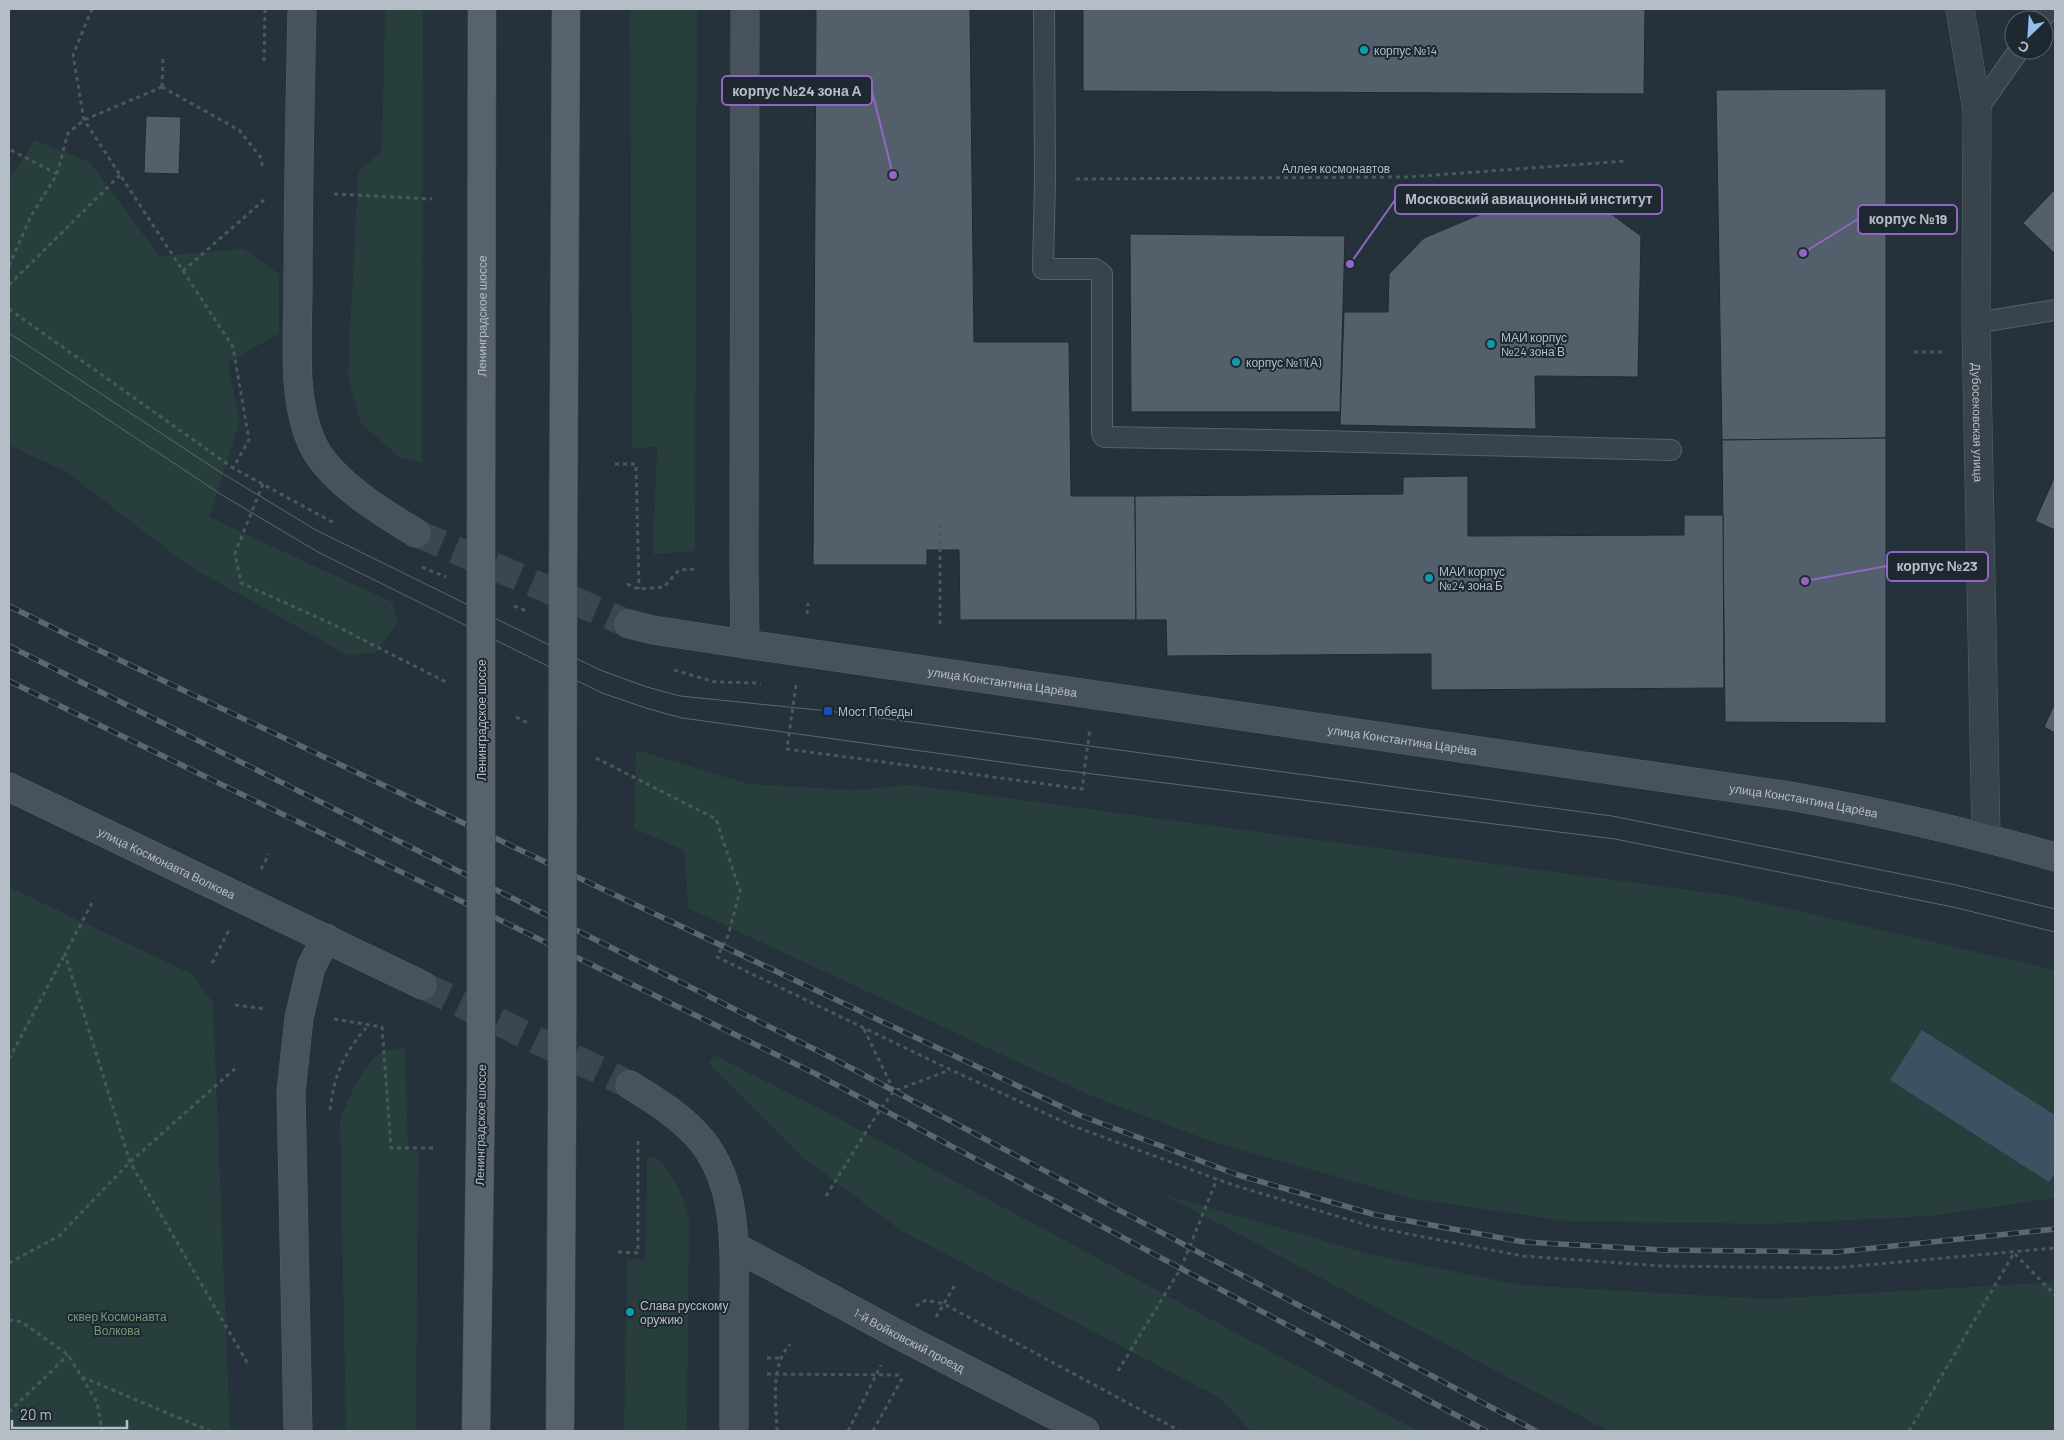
<svg xmlns="http://www.w3.org/2000/svg" width="2064" height="1440" font-family="Barlow,sans-serif">
	<style>
		.green { fill: #283e3d }
		.water { fill: #3c5162 }
		.building { fill: #535f6a; stroke: #202a32 }
		.lines { fill: none; stroke-linecap: round; stroke-linejoin: round }
		.secondary-tunnel { stroke: #3b4650; stroke-width: 28; stroke-dasharray: 28 14; stroke-linecap: butt }
		.lane-casing { stroke: #576169; stroke-width: 22 }
		.street-casing { stroke: #576169; stroke-width: 29 }
		.secondary-casing { stroke: #576169; stroke-width: 29 }
		.primary-casing { stroke: #424c54; stroke-width: 29 }
		.path { stroke: #475a5a; stroke-width: 3; stroke-dasharray: 4 4; stroke-linecap: butt }
		.lane { stroke: #39434b; stroke-width: 20 }
		.street { stroke: #39434b; stroke-width: 28 }
		.secondary { stroke: #47525e; stroke-width: 28 }
		.primary { stroke: #57626b; stroke-width: 28 }
		.tram { stroke: #5b6772; stroke-width: 1 }
		.rail-casing { stroke: #5b6772; stroke-width: 5.5 }
		.rail { stroke: #1e2830; stroke-width: 4; stroke-dasharray: 11; stroke-linecap: butt }
		.primary-bridge-casing { stroke: #424c54; stroke-width: 29; stroke-linecap: butt }
		.primary-bridge { stroke: #57626b; stroke-width: 28 }
		.culture-dot { fill: #0f9aa8; stroke: #1e2830; stroke-width: 2 }
		.transit-dot { fill: #1a4fb4; stroke: #1e2830; stroke-width: 2 }
		.labels { text-anchor: middle; dominant-baseline: central; stroke-width: 4; stroke-linejoin: round; paint-order: stroke }
		.poi-label { font-size: 12px; fill: #b5bec6; stroke: #1e2830; text-anchor: start }
		.street-label { font-size: 12px; fill: #b5bec6; stroke: #1e2830 }
		.park-label { font-size: 12px; fill: #759a79; stroke: #1e2830 }
		.leader { fill: none; stroke: #9266c2; stroke-width: 2 }
		.callout-dot { fill: #9266c2; stroke: #1e2830; stroke-width: 2 }
		.callout { fill: #1e2830; stroke: #9266c2; stroke-width: 2 }
		.callout-label { font-size: 14px; text-anchor: middle; font-weight: bold; fill: #b5bec6 }
	</style>
	<rect width="100%" height="100%" fill="#25313b"/>
	<!-- green -->
	<g class="green">
		<path d="M385 9H423L422 463 399 457 361 423 348 376 358 172 382 151Z"/>
		<path d="M630 9H697L695 551 653 554 657 447 632 448Z"/>
		<path d="M35 140 90 162 159 256 244 249 279 274V333L228 363 240 422 209 517 392 602 398 622 375 653 347 655 186 564 68 473 9 445V179Z"/>
		<path d="M636 750 749 784 854 790 911 785 1733 896 2055 970V1115L1922 1030 2049 1182 2055 1173V1198L1930 1216 1770 1224 1565 1221 1415 1199 1213 1142 1089 1095 688 908 685 851 634 828Z"/>
		<path d="M9 887 192 974 213 1003 230 1431H9Z"/>
		<path d="M405 1047 408 1150 418 1151 416 1431H346L340 1121C348 1100 362 1064 382 1052 388 1049 398 1049 405 1047Z"/>
		<path d="M714 1055 823 1110 1418 1431H1251L1220 1398 900 1230 801 1156 709 1064Z"/>
		<path d="M647 1157 657 1158C675 1176 683 1196 689 1220L687 1431H624L627 1259H646Z"/>
		<path d="M1165 1195 1373 1255 1521 1285 1767 1299 2055 1282V1431H1609Z"/>
	</g>
	<!-- water -->
	<path class="water" d="M1922 1030 2055 1115V1173L2049 1182 1890 1080Z"/>
	<!-- building -->
	<g class="building">
		<path d="M816 9H970L974 342H1069L1071 496H1135L1136 620H960L959 550H927V565H813Z"/>
		<path d="M1083 9H1645L1644 94 1083 91Z"/>
		<path d="M1886 89V438L1722 440 1716 90Z"/>
		<path d="M146 116 181 117 179 174 144 173Z"/>
		<path d="M2055 189V254L2023 223Z"/>
		<path d="M1603 208 1641 236 1638 377 1535 376 1536 429 1340 425 1344 312H1388L1389 274 1424 238 1493 209Z"/>
		<path d="M1130 234 1345 236 1340 412H1131Z"/>
		<path d="M1886 438V723L1725 722 1722 440Z"/>
		<path d="M1468 476V536L1684 535V515H1723L1724 688 1431 690V654L1167 656 1166 620H1136L1135 496 1403 494V477Z"/>
		<path d="M2055 476V530L2035 521Z"/>
		<path d="M2055 703V733L2044 727Z"/>
	</g>
	<g class="lines">
		<!-- secondary-tunnel -->
		<g class="secondary-tunnel">
			<path d="M416 533 629 624"/>
			<path d="M422 985 630 1085"/>
		</g>
		<!-- lane casing -->
		<g class="lane-casing">
			<g id="lane">
				<path d="M1044 9 1045 179 1043 269H1095L1102 274V434L1104 437 1320 441 1671 450"/>
				<path d="M2041 20 2049 9"/>
				<path d="M1977 110 2019 50"/>
				<path d="M1976 323 2055 310"/>
			</g>
		</g>
		<!-- street casing -->
		<g class="street-casing">
			<g id="street">
				<path id="s1" d="M1960 9 1977 110 1976 323 1986 837"/>
			</g>
		</g>
		<!-- secondary casing -->
		<g class="secondary-casing">
			<g id="secondary">
				<path d="M302 9C300 102 298 195 298 289 298 339 291 404 315 449 335 484 383 513 416 533"/>
				<path d="M745 9 744 568 745 644"/>
				<path id="s2" d="M629 624 653 630 745 644 1790 796C1879 812 1968 832 2055 857"/>
				<path id="s3" d="M9 787 422 985"/>
				<path d="M630 1085C656 1101 682 1117 702 1141 740 1189 734 1255 734 1313 734 1352 734 1392 734 1431"/>
				<path id="s4" d="M734 1246 897 1334 1085 1431"/>
				<path d="M298 1431 291 1092 299 1018 311 967 326 938"/>
			</g>
		</g>
		<!-- primary casing -->
		<g class="primary-casing">
			<g id="primary">
				<path id="s5" d="M481 538 482 9"/>
				<path d="M563 573 566 9"/>
				<path d="M476 1431 481 1082"/>
				<path d="M560 1431 562 1119"/>
			</g>
		</g>
		<!-- path -->
		<g class="path">
			<path d="M92 9 73 55 84 120 233 347 249 440 233 468"/>
			<path d="M264 61 265 9"/>
			<path d="M162 87 239 130 262 159V166"/>
			<path d="M162 87 163 58"/>
			<path d="M11 150 57 174"/>
			<path d="M1076 179 1408 177 1626 161"/>
			<path d="M334 194 432 199"/>
			<path d="M9 266 31 216 57 174 68 133 84 120 162 87"/>
			<path d="M183 271 264 200"/>
			<path d="M9 285 120 175"/>
			<path d="M9 309 233 468 336 524"/>
			<path d="M1914 352H1942"/>
			<path d="M615 464H636L639 589"/>
			<path d="M263 484 235 553 241 583 330 623 448 683"/>
			<path d="M422 567 446 577"/>
			<path d="M627 584 639 589 664 587 679 570 698 569"/>
			<path d="M514 606 529 612"/>
			<path d="M807 614 808 603"/>
			<path d="M940 624V525"/>
			<path d="M674 670 715 682 761 683"/>
			<path d="M796 685 787 749 1082 789 1090 728"/>
			<path d="M516 717 528 723"/>
			<path d="M596 758 716 819 740 891 728 936 717 957 951 1070 1073 1126 1233 1185 1373 1227 1523 1256 1662 1266 1833 1268 2055 1248"/>
			<path d="M261 869 269 854"/>
			<path d="M92 903 65 954 130 1162 248 1364"/>
			<path d="M212 963 229 930"/>
			<path d="M235 1005 266 1009"/>
			<path d="M334 1019 382 1027 391 1148H433"/>
			<path d="M864 1029 894 1091"/>
			<path d="M9 1059 65 954"/>
			<path d="M330 1110C334 1076 343 1054 366 1028"/>
			<path d="M826 1196 881 1108 894 1091 950 1070"/>
			<path d="M618 1252 638 1253V1137"/>
			<path d="M9 1263 59 1236 130 1162 238 1066"/>
			<path d="M916 1306 926 1300 944 1304 1180 1431"/>
			<path d="M936 1317 955 1285"/>
			<path d="M9 1320 22 1322 68 1355 97 1402 102 1431"/>
			<path d="M767 1358H782"/>
			<path d="M1118 1371 1181 1268 1217 1179"/>
			<path d="M767 1374 899 1375"/>
			<path d="M82 1377 210 1431"/>
			<path d="M9 1412 68 1355"/>
			<path d="M777 1431C776 1403 770 1367 790 1344"/>
			<path d="M848 1431 881 1365"/>
			<path d="M873 1431 904 1375"/>
			<path d="M1909 1431 2014 1253 2055 1295"/>
		</g>
		<!-- lane -->
		<use href="#lane" class="lane"/>
		<!-- street -->
		<use href="#street" class="street"/>
		<!-- secondary -->
		<use href="#secondary" class="secondary"/>
		<!-- primary -->
		<use href="#primary" class="primary"/>
		<!-- tram -->
		<g class="tram">
			<path d="M9 333 220 472 316 530 600 670 647 687 680 696 828 711 1612 816 1956 885 2055 909"/>
			<path d="M9 354 222 495 318 552 602 693 649 709 682 718 1037 767 1615 839 1953 907 2055 932"/>
		</g>
		<!-- rail casing -->
		<g class="rail-casing">
			<g id="rail">
				<path d="M9 606 88 645 1079 1115 1238 1175 1376 1215 1524 1242 1664 1250 1836 1252 2055 1229"/>
				<path d="M9 646 832 1058 1536 1431"/>
				<path d="M9 681 816 1074 1486 1431"/>
			</g>
		</g>
		<!-- rail -->
		<use href="#rail" class="rail"/>
		<!-- primary-bridge casing -->
		<g class="primary-bridge-casing">
			<g id="primary-bridge">
				<path d="M481 538V1082"/>
				<path d="M562 1119 563 573"/>
			</g>
		</g>
		<!-- primary-bridge -->
		<use href="#primary-bridge" class="primary-bridge"/>
	</g>
	<!-- markers -->
	<g class="culture-dot">
		<circle cx="1364" cy="50" r="5"/>
		<circle cx="1491" cy="344" r="5"/>
		<circle cx="1236" cy="362" r="5"/>
		<circle cx="1429" cy="578" r="5"/>
		<circle cx="630" cy="1312" r="5"/>
	</g>
	<rect class="transit-dot" x="823" y="706" width="10" height="10" rx="2.5"/>
	<g class="labels">
		<!-- poi labels -->
		<g class="poi-label">
			<text x="1374" y="50">корпус №14</text>
			<text x="1501" y="337">МАИ корпус<tspan x="1501" dy="14">№24 зона В</tspan></text>
			<text x="1246" y="362">корпус №11(А)</text>
			<text x="1439" y="571">МАИ корпус<tspan x="1439" dy="14">№24 зона Б</tspan></text>
			<text x="838" y="711">Мост Победы</text>
			<text x="640" y="1305">Слава русскому<tspan x="640" dy="14">оружию</tspan></text>
		</g>
		<!-- street labels -->
		<g class="street-label">
			<text x="1336" y="168">Аллея космонавтов</text>
			<text stroke="none"><textPath href="#s5" startOffset="222">Ленинградское шоссе</textPath></text>
			<text stroke="none"><textPath href="#s1" startOffset="415">Дубосековская улица</textPath></text>
			<text stroke="none"><textPath href="#s2" startOffset="378">улица Константина Царёва</textPath></text>
			<text transform="translate(481 720) rotate(-90)">Ленинградское шоссе</text>
			<text stroke="none"><textPath href="#s2" startOffset="782">улица Константина Царёва</textPath></text>
			<text stroke="none"><textPath href="#s2" startOffset="1188">улица Константина Царёва</textPath></text>
			<text stroke="none"><textPath href="#s3" startOffset="175">улица Космонавта Волкова</textPath></text>
			<text transform="translate(480 1125) rotate(-89)">Ленинградское шоссе</text>
			<text stroke="none"><textPath href="#s4" startOffset="199">1-й Войковский проезд</textPath></text>
		</g>
		<!-- park labels -->
		<g class="park-label">
			<text x="117" y="1316">сквер Космонавта<tspan x="117" dy="14">Волкова</tspan></text>
		</g>
	</g>
	<!-- callouts -->
	<path class="leader" d="M893 175L872 91M1350 264L1395 200M1803 253L1858 219M1805 581L1887 566"/>
	<g class="callout-dot">
		<circle cx="893" cy="175" r="5"/>
		<circle cx="1350" cy="264" r="5"/>
		<circle cx="1803" cy="253" r="5"/>
		<circle cx="1805" cy="581" r="5"/>
	</g>
	<g class="callout">
		<rect x="722" y="76" width="150" height="29" rx="5"/>
		<rect x="1395" y="185" width="267" height="29" rx="5"/>
		<rect x="1858" y="205" width="99" height="29" rx="5"/>
		<rect x="1887" y="552" width="101" height="29" rx="5"/>
	</g>
	<g class="callout-label">
		<text x="797" y="96">корпус №24 зона А</text>
		<text x="1529" y="204">Московский авиационный институт</text>
		<text x="1908" y="224">корпус №19</text>
		<text x="1937" y="571">корпус №23</text>
	</g>
	<!-- border -->
	<rect width="2064" height="1440" fill="none" stroke="#b5bec6" stroke-width="20"/>
	<!-- north arrow -->
	<g transform="translate(2029 35) rotate(205)"><circle r="24" fill="#1e2830" stroke="#5a646c"/>
	<path d="M0-4L9 19L0 12L-9 19Z" fill="#91c0ef"/>
	<text y="-8" font-size="14" font-weight="bold" text-anchor="middle" fill="#b5bec6">С</text>
	</g>
	<!-- scale -->
	<path d="M12 1420v8h115v-8" fill="none" stroke="#b5bec6" stroke-width="2.5"/>
	<text x="20" y="1420" font-size="15" fill="#b5bec6" stroke="#1e2830" stroke-width="4" paint-order="stroke">20 m</text>
</svg>
